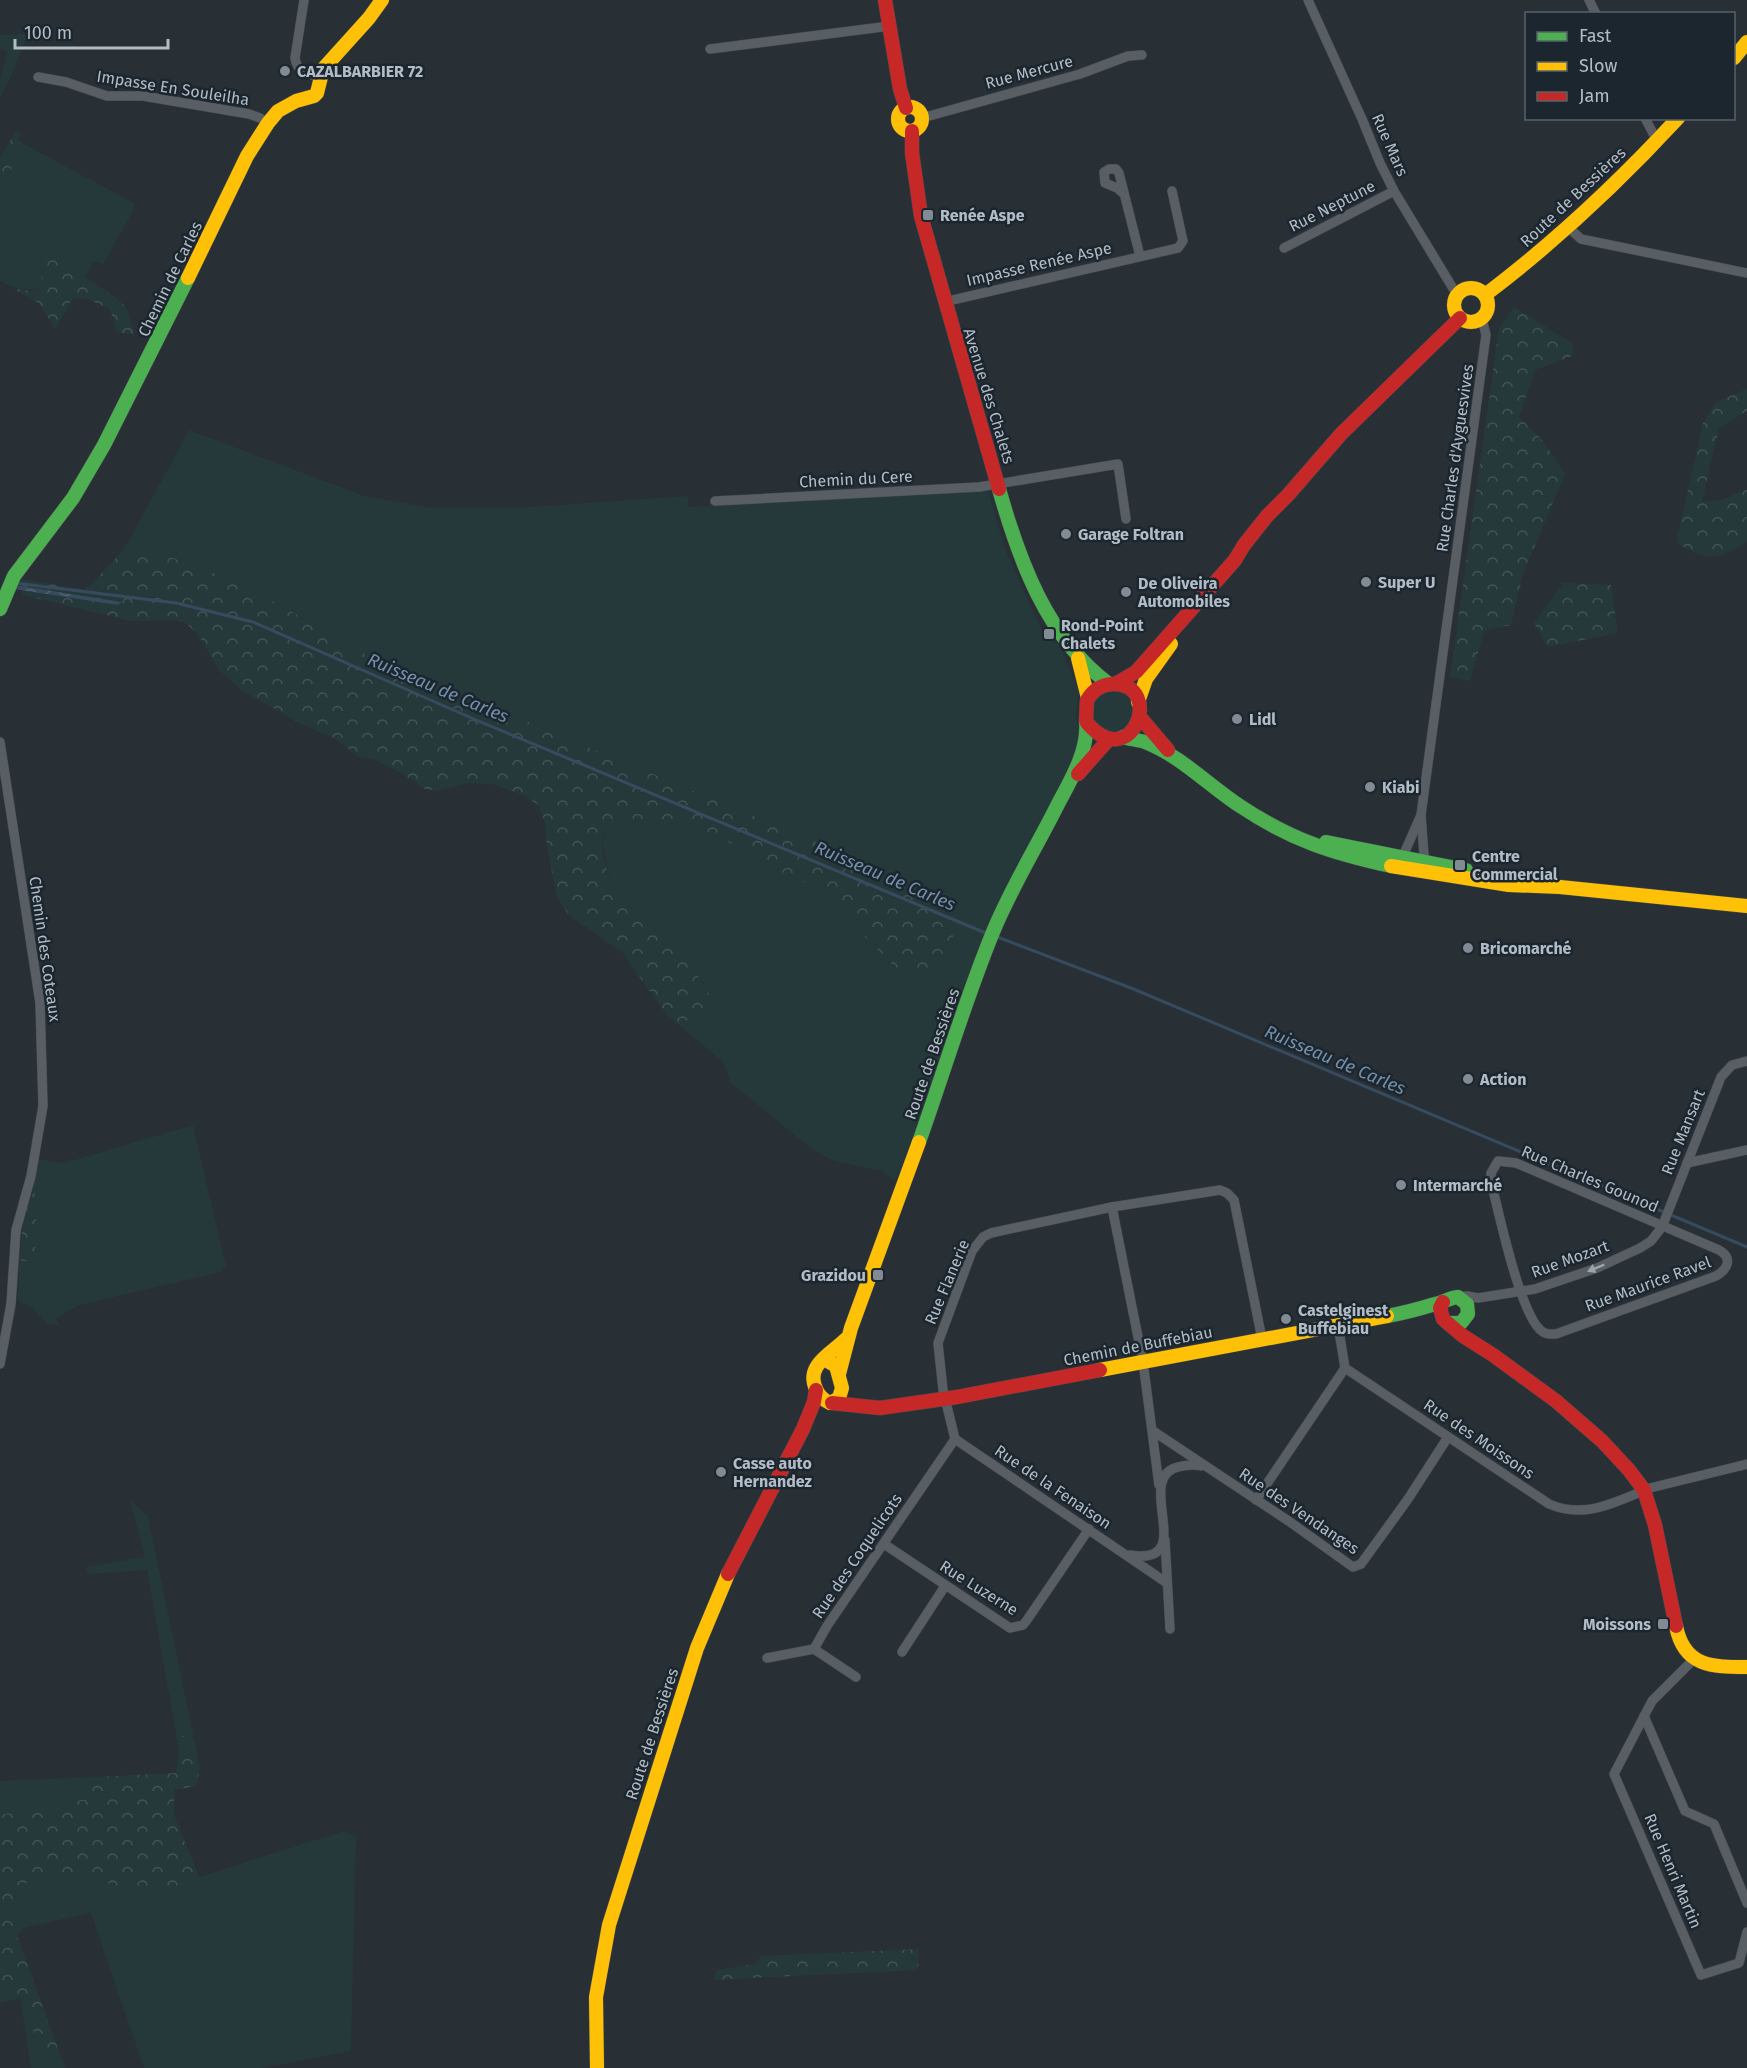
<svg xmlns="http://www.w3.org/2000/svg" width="1747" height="2068" font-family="'Fira Sans',sans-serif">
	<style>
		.grass { fill: #25393a }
		.forest { fill: url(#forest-crowns) }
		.water { fill: url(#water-waves) }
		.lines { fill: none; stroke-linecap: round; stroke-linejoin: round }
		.stream { stroke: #374b5f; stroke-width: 3 }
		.street-casing { stroke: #464b50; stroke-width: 10 }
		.fast-casing { stroke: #464b50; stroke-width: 15 }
		.slow-casing { stroke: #464b50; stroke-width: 15 }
		.jam-casing { stroke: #464b50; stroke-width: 15 }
		.street { stroke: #585e63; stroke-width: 9 }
		.fast { stroke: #4caf50; stroke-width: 14 }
		.slow { stroke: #ffc107; stroke-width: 14 }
		.jam { stroke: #c62828; stroke-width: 14 }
		.oneway { fill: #9ca4ad }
		.poi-dot { fill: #828b93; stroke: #1c262f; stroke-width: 2 }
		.labels { text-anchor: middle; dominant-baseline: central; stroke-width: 5; stroke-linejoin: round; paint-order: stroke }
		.poi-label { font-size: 16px; font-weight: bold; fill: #b2bcc6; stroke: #1c262f; text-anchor: start }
		.street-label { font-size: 16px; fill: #b2bcc6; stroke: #1c262f }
		.water-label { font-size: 18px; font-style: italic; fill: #738fa9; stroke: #1c262f }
	</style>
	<defs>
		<pattern id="forest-crowns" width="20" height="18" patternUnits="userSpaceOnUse" patternTransform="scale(1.5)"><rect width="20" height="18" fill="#25393a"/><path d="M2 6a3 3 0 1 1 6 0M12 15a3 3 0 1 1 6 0" fill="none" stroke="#425455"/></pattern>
		<pattern id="water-waves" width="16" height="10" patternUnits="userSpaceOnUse" patternTransform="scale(1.5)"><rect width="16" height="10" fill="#374b5f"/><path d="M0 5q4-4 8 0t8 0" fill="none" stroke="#526374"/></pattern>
	</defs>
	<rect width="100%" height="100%" fill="#282f35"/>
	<!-- grass -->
	<g class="grass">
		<path d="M25 34 26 39 9 81 0 98V81L7 53 0 48V35Z"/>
		<path d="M22 143 134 203 132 213 103 264 94 261 85 277 57 254 44 251 40 269 45 287C27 291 15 290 0 281V198Z"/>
		<path d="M189 430 364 496 432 508H516L688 496V507L987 487 1005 549 1043 633 1060 646 1079 691 1076 714 1081 744 993 914 903 1163 895 1181 882 1171 834 1161 813 1150 731 1083 723 1062 679 1025 705 1010V984L653 928 618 897 611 885 602 842 608 828 621 817 698 827 727 841 756 859 798 880 813 885 897 969 898 876 360 652C299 615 239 579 170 557 156 553 140 551 125 548Z"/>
		<circle cx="1112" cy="711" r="22"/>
		<path d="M193 1125 226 1266 221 1272 80 1305 56 1318 59 1325 48 1324 32 1307 18 1301 19 1260 32 1263 37 1194 32 1193 38 1159 64 1163Z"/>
		<path d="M130 1500 148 1516 194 1739 176 1734 147 1570 88 1574 86 1567 145 1557Z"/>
		<path d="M94 1777 88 1799 0 1815V1781Z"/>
		<path d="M344 1831 356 1836 351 2051 262 2068H144L91 1913 23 1928 17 1936 10 1909 17 1886 64 1872 134 1890 187 1891 199 1877Z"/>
		<path d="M20 1998 28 2000 33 2018 34 2046 48 2063V2068H31Z"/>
	</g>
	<!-- forest -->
	<g class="forest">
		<path d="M16 131 21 134 18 140 22 143 0 198V157Z"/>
		<path d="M44 251 57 254 85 277 117 298 128 310 134 335 117 332 110 309 87 299 73 298 55 329 40 304 12 288 31 291 44 287 40 269Z"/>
		<path d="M1514 307 1573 344 1572 356 1535 370 1519 417 1543 441 1565 474 1523 574 1511 625 1484 631 1470 681 1450 677 1499 328Z"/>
		<path d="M1747 389V411L1719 428 1702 502 1722 500 1747 489V542C1717 560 1706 563 1676 542L1703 423 1716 402Z"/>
		<path d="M125 548C140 551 156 553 170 557 239 579 299 615 360 652L898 876 944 915 953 927V941L943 953 941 966C921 976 917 979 897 969L813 885 798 880 756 859 727 841 698 827 621 817C613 824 603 832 602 843 601 853 611 887 618 895 625 905 636 913 645 921 669 942 697 968 711 998L705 1010 679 1025 666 1014 622 952 568 914 557 897 547 848 545 822 538 805 524 795 492 784 469 783 437 791 425 789 403 774 375 760 357 756 334 738 307 727 241 690 218 669 200 637 186 623 175 620 131 621 23 595 21 579 86 590Z"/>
		<path d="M1564 583 1611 585 1618 633 1547 647 1534 623Z"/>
		<path d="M32 1193 37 1194 35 1254 32 1263 19 1260 23 1220Z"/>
		<path d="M176 1734 194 1739 200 1769 196 1786 174 1790V1815L199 1877 187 1891 134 1890 64 1872 17 1886 10 1909 17 1936 65 2068H48V2063L34 2046 33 2018 28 2000 20 1998 0 2003V1815L87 1799 94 1777 176 1773 179 1750Z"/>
		<path d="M919 1949 918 1970 713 1980 717 1970 755 1964 761 1956Z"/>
	</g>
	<!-- water -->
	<path class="water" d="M14 585 121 602 118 605 14 589Z"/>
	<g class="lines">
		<!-- stream -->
		<g class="stream">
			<path d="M15 583 176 603 253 622 476 720 988 934"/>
			<path d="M995 936 1131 988 1747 1247"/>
		</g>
		<!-- street casing -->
		<g class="street-casing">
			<g id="street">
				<path d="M304 0 295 58C297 72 308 75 321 77"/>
				<path d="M1308 0 1362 119 1380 163 1394 191 1457 295"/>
				<path d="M1589 0 1596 14"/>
				<path d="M710 49 890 26"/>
				<path d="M38 77 66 82 107 96H143L249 114 260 118 268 123"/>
				<path d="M922 118 1080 74 1128 56 1142 55"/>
				<path d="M1645 118 1657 141"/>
				<path d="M1124 194 1117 188 1105 183 1104 172 1109 169H1116L1119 173 1140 256"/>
				<path d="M1568 227 1581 239 1747 273"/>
				<path d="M1284 248 1394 191"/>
				<path d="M944 302 1178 248 1183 241 1172 191"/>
				<path d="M715 501 979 487 1118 464 1126 519"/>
				<path d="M0 742 40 1003 43 1106 31 1176 16 1230 11 1304 0 1364"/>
				<path d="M1405 862 1403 856 1421 815"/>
				<path d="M1419 865 1423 862 1424 855 1421 815 1486 335 1482 319"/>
				<path d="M1498 1161 1516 1163 1719 1250C1733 1258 1728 1269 1716 1276L1556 1334C1552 1334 1547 1335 1543 1332 1521 1319 1499 1213 1492 1186L1491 1173Z"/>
				<path d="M1687 1163 1747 1150"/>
				<path d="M1112 1207 1143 1362 1159 1485"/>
				<path d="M1458 1297 1467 1296 1478 1298 1535 1289 1597 1268 1640 1248 1651 1241 1662 1227 1721 1077 1732 1065 1747 1061"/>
				<path d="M1338 1325 1345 1368 1549 1504C1585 1520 1617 1501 1650 1488L1747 1464"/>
				<path d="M1153 1431 1290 1522 1353 1567 1361 1564 1408 1499 1448 1437"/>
				<path d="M1256 1500 1345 1368"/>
				<path d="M1165 1540 1170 1629"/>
				<path d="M884 1544 1010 1628 1023 1625 1027 1620 1089 1529"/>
				<path d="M1130 1555C1200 1567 1132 1478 1178 1467 1186 1465 1193 1464 1201 1466"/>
				<path d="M1167 1583 955 1439 943 1390 938 1343 972 1251 983 1237 991 1233 1112 1207 1220 1190 1227 1193 1234 1200 1262 1339"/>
				<path d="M902 1652 945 1586"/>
				<path d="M767 1658 814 1649"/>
				<path d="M1694 1659 1652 1701 1614 1774 1701 1975 1739 1963 1747 1932"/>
				<path d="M856 1677 814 1649 827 1626 955 1439"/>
				<path d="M1644 1716 1685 1811 1714 1824 1747 1903"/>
			</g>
		</g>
		<!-- fast casing -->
		<g class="fast-casing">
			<g id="fast">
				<path d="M999 489C1019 560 1047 638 1109 684"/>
				<path d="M0 609 14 576 73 498 104 445 188 278"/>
				<path d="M1123 737C1130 739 1138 740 1145 742 1181 756 1208 785 1240 806 1291 840 1332 853 1391 866"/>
				<path d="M1326 842 1466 870"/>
				<path d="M919 1142C944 1072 965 1000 993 932 1011 888 1036 848 1057 806 1070 781 1089 751 1086 721"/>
				<path d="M1387 1316C1404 1313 1419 1309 1435 1304 1444 1302 1449 1298 1458 1297L1467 1304 1468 1314 1461 1323H1448"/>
			</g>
		</g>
		<!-- slow casing -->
		<g class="slow-casing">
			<g id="slow">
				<path d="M1734 58 1747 42"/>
				<circle cx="910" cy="119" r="12"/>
				<path d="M188 278 247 156 268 123 278 111 296 101 314 96 317 93 323 69 369 18 382 0"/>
				<circle cx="1471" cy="305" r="17"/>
				<path d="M1485 295C1555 242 1618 183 1678 118"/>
				<path d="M1078 658 1088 698"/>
				<path d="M1138 702 1146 679 1171 644"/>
				<path d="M1391 866 1509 885 1560 887 1747 906"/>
				<path d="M824 1359 836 1366 842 1388 839 1398 830 1403C823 1400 819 1396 816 1389 805 1365 831 1354 846 1339"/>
				<path d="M1100 1370 1387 1316"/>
				<path d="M839 1374 851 1328 919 1142"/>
				<path d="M1676 1626C1684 1667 1712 1667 1747 1667"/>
				<path d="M597 2068 596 1997 609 1925 697 1648 728 1574"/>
			</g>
		</g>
		<!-- jam casing -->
		<g class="jam-casing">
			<g id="jam">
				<path d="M885 0 900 89 906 108"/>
				<path d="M912 131V153L921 216 999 489"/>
				<path d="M1115 684 1136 672 1235 560 1244 545 1267 516 1288 495 1341 434 1460 318"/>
				<path d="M1140 717 1168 750"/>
				<path d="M1086 721 1087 700C1093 690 1102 684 1114 684 1165 685 1132 775 1087 723"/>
				<path d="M1078 774 1109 739"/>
				<path d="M1443 1302 1440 1308 1443 1319 1463 1336 1493 1355 1556 1401 1602 1441 1629 1470 1644 1490 1655 1525 1676 1626"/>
				<path d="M832 1403 880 1408 957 1397 1100 1370"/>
				<path d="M728 1574 803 1429 814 1402 816 1390"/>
			</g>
		</g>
		<!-- street -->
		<use href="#street" class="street"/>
		<!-- fast -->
		<use href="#fast" class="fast"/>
		<!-- slow -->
		<use href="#slow" class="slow"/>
		<!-- jam -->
		<use href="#jam" class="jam"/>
	</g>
	<!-- one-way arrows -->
	<defs><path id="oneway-solid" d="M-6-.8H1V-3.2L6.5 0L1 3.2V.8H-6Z" transform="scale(1.5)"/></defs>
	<use class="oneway" href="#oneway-solid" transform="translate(1596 1268) rotate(158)"/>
	<!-- markers -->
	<g class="poi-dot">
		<circle cx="285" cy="71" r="6"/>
		<rect x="922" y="209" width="12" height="12" rx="3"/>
		<circle cx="1066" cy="534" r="6"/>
		<circle cx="1366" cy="582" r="6"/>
		<circle cx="1126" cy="592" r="6"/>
		<rect x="1043" y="628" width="12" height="12" rx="3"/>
		<circle cx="1237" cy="719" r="6"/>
		<circle cx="1370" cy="787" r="6"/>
		<rect x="1454" y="859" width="12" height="12" rx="3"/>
		<circle cx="1468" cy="948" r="6"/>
		<circle cx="1468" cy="1079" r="6"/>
		<circle cx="1401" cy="1185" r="6"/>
		<rect x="872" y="1269" width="12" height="12" rx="3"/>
		<circle cx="1286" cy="1319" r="6"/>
		<circle cx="721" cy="1472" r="6"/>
		<rect x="1657" y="1618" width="12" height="12" rx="3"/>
	</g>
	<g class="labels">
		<!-- poi labels -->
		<g class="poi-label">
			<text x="297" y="71">CAZALBARBIER 72</text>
			<text x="940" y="215">Renée Aspe</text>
			<text x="1078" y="534">Garage Foltran</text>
			<text x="1378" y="582">Super U</text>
			<text x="1138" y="583">De Oliveira<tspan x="1138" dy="18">Automobiles</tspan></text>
			<text x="1061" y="625">Rond-Point<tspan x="1061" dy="18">Chalets</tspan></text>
			<text x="1249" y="719">Lidl</text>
			<text x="1382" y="787">Kiabi</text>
			<text x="1472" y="856">Centre<tspan x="1472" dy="18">Commercial</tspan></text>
			<text x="1480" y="948">Bricomarché</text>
			<text x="1480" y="1079">Action</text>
			<text x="1413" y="1185">Intermarché</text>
			<text x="866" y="1275" text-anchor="end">Grazidou</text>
			<text x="1298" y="1310">Castelginest<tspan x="1298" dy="18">Buffebiau</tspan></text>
			<text x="733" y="1463">Casse auto<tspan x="733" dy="18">Hernandez</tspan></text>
			<text x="1651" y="1624" text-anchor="end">Moissons</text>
		</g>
		<!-- street labels -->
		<g class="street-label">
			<text transform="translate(1029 72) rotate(-15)">Rue Mercure</text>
			<text transform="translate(173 88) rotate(9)">Impasse En Souleilha</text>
			<text transform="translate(1390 145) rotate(66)">Rue Mars</text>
			<text transform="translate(1573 197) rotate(-43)">Route de Bessières</text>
			<text transform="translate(1332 206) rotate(-27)">Rue Neptune</text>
			<text transform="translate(1039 264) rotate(-13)">Impasse Renée Aspe</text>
			<text transform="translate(170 279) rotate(-64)">Chemin de Carles</text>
			<text transform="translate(989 396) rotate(73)">Avenue des Chalets</text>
			<text transform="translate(1455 458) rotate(-82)">Rue Charles d'Ayguesvives</text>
			<text transform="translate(856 479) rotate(-3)">Chemin du Cere</text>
			<text transform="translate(45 949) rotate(82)">Chemin des Coteaux</text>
			<text transform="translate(932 1054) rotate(-71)">Route de Bessières</text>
			<text transform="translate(1683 1132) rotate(-68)">Rue Mansart</text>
			<text transform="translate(1590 1179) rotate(23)">Rue Charles Gounod</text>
			<text transform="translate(1570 1259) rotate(-20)">Rue Mozart</text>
			<text transform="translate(947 1282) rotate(-67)">Rue Flanerie</text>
			<text transform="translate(1648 1284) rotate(-20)">Rue Maurice Ravel</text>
			<text transform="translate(1138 1346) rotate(-11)">Chemin de Buffebiau</text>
			<text transform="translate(1479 1439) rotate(34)">Rue des Moissons</text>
			<text transform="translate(1053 1487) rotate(34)">Rue de la Fenaison</text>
			<text transform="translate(1299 1511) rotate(34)">Rue des Vendanges</text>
			<text transform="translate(857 1556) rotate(-56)">Rue des Coquelicots</text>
			<text transform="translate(979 1588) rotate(32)">Rue Luzerne</text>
			<text transform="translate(652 1734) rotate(-72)">Route de Bessières</text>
			<text transform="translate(1673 1871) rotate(67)">Rue Henri Martin</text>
		</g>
		<!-- water labels -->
		<g class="water-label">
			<text transform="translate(438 688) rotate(23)">Ruisseau de Carles</text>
			<text transform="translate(885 876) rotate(23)">Ruisseau de Carles</text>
			<text transform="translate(1335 1060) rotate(23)">Ruisseau de Carles</text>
		</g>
	</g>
	<!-- legend -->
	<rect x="1525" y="12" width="210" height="108" fill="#1c262f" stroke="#58626b" stroke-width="1.5"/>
	<rect x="1537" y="32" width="30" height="9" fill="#4caf50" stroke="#58626b" stroke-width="1.5"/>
	<text x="1579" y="42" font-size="18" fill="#b2bcc6">Fast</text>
	<rect x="1537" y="62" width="30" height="9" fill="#ffc107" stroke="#58626b" stroke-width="1.5"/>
	<text x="1579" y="72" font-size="18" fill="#b2bcc6">Slow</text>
	<rect x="1537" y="92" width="30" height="9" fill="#c62828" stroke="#58626b" stroke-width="1.5"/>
	<text x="1579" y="102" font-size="18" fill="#b2bcc6">Jam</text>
	<!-- scale -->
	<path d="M15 39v9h153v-9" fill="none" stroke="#b2bcc6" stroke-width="3"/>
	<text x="24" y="39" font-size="18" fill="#b2bcc6" stroke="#1c262f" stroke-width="4.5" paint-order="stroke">100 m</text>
</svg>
